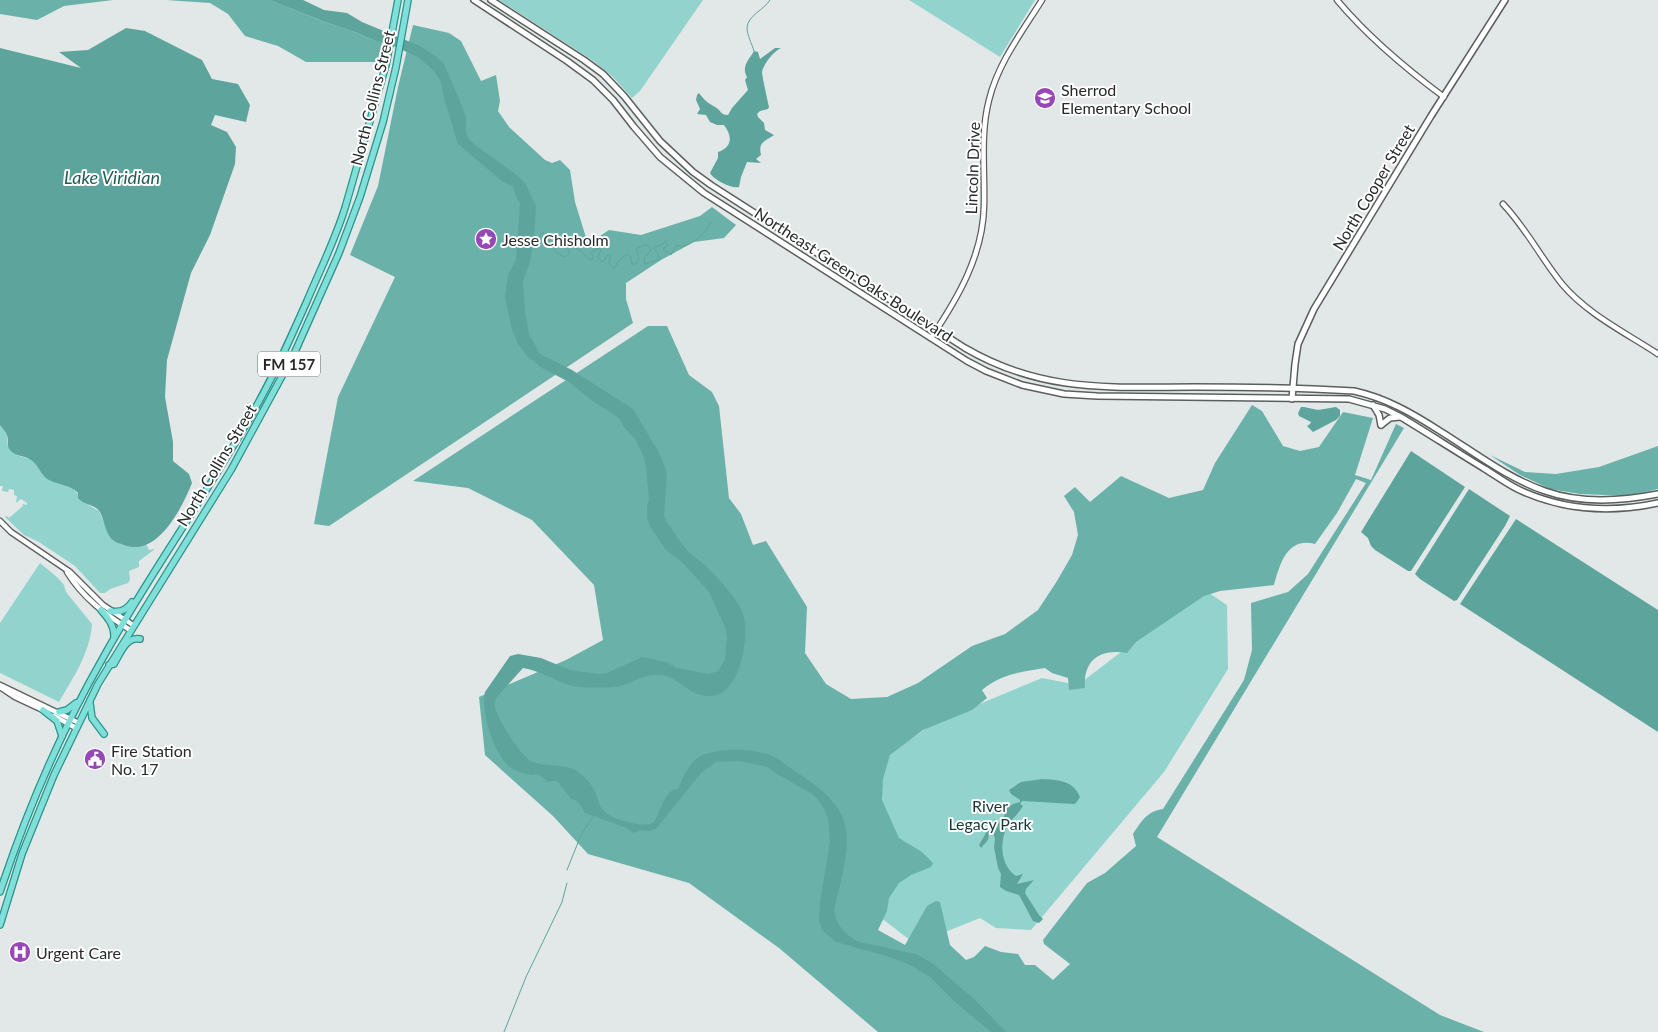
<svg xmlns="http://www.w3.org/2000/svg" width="1658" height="1032" font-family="Lato,sans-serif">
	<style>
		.green { fill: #92d4cd }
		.forest { fill: #69b1a9; fill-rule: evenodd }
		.water { fill: #5da49d }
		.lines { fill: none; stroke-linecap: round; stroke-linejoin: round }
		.stream { stroke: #5da49d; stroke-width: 1 }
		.tertiary-casing { stroke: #5a5f5e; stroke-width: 7 }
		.secondary-casing { stroke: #5a5f5e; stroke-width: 8 }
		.primary-casing { stroke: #2a938c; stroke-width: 8 }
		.tertiary { stroke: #fff; stroke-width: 4.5 }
		.secondary { stroke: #fff; stroke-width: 5 }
		.primary { stroke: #80e0d9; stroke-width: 5.5 }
		.labels { text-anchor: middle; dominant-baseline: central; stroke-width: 4; stroke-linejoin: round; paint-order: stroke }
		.shield { fill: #fff; stroke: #686a6a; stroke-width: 1 }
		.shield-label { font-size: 15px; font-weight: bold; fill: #282a2a }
		.poi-label { font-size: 16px; fill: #282a2a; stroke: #fff; text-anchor: start }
		.street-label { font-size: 16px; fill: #282a2a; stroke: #fff }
		.park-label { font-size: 16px; fill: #143835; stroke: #fff }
		.water-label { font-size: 18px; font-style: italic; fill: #225e59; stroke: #fff }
	</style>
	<rect width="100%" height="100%" fill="#e2e8e7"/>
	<!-- green -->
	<g class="green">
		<path d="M499 0H703L640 91 632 98 613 77 592 60Z"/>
		<path d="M909 0H1035L1000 57Z"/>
		<path d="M0 425 7 435V444L10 449 17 455 32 460 55 482 73 489 87 504 99 511 110 537 114 541 128 546H141L146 544 149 550 155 549 139 561V567L129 571 130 580 128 583 110 589 105 593H100L75 566 39 542 24 535 5 517 7 516 9 518 23 506 22 504 27 505V503L21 499 16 503 17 496 14 495V490L9 489 8 492 2 491 3 486H0Z"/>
		<path d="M40 563 58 578 64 585 66 592 92 624C90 653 73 678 59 702L0 673V623Z"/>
		<path d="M1203 589 1227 605 1228 669 1164 772 1031 930 996 928 980 918 915 944 858 900 870 780 891 752 936 722 1042 678 1078 685Z"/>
	</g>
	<!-- forest -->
	<g class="forest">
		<path d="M0 0H113L64 6 37 20 0 14Z"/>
		<path d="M166 0H269L325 22 357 33 373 40 382 42 379 62H306L278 46 245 36 228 14 210 3Z"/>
		<path d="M413 25 449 33 461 41 481 81 496 75 500 101 498 111 509 127 545 160 552 163 560 160 570 170 575 202 588 244 609 230 641 235 700 216 712 207 736 225 724 238 694 242 661 260 626 283V299L633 323 329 526 314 524 338 397 395 277 350 255 378 186 398 87Z"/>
		<path d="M648 326H667L689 375 712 392 719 406 729 498 741 514 753 545 766 541 807 607 805 653 826 684 851 699 887 697 918 683 972 646 1005 634 1038 610 1057 581 1072 555 1078 535 1074 512 1064 496 1075 487 1090 502 1121 476 1169 498 1203 490 1215 463 1252 405 1262 411 1283 446 1300 451 1319 447 1343 412 1373 418 1355 475 1371 480 1396 424 1404 428 1157 837 1440 1015 1484 1032H878L779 948 689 883 588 854 553 816 485 755 479 697 566 660 603 640 594 585 532 520 468 488 413 481ZM1356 479 1366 483 1308 574 1288 592 1251 603 1252 650 1244 680 1163 809C1147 811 1141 822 1133 834L1136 846 1105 873 1087 883 1043 940 1044 944 1070 964 1053 980 1035 965H1025L1018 954 1001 952 985 946 974 957 966 960 950 945 940 902 936 901 927 906 905 945 878 930 887 911 889 898 899 883 911 875 931 867 933 863 922 852 899 838 882 800 883 779 890 755 923 730 972 710 987 698 982 690C1002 674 1020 672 1045 668L1052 673 1068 678 1069 690 1085 688C1083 660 1100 648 1127 653L1136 642 1204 596 1220 591 1274 585C1280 564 1287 537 1315 544L1337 513Z"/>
		<path d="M1658 446V489L1629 496 1580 494 1550 489 1520 475 1490 455 1525 472 1556 474 1599 467Z"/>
	</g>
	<!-- water -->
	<g class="water">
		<path d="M269 0H303L324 10 347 13 362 22 420 46 438 58 444 64 462 106 466 117V133L468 138 475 145 514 173 525 183 536 206 534 237 530 262 523 281 525 312 529 334 540 354 572 370 633 409 658 451 667 472 664 516 666 521C674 531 681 545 691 554 695 558 701 561 706 566 717 577 740 601 744 617 747 634 744 658 737 673 731 685 724 696 710 696 690 697 680 678 662 675 642 673 630 686 614 687 603 688 579 688 569 685 553 679 539 671 523 668L497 697C495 701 494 703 495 708 499 721 520 755 531 761 544 767 562 764 573 769 583 774 592 784 596 794 598 800 599 806 604 811 612 819 622 820 632 823 640 825 648 826 654 822 661 811 665 789 678 789 682 779 688 766 696 759 711 747 752 748 770 755 777 757 783 763 789 767 809 781 831 793 842 816 854 842 840 883 834 910 836 925 846 936 859 942L916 954 932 963 974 999 1006 1032H991L953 1000 930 977 910 965 890 957 836 942 822 930 819 920 820 902 830 842 828 818 822 805 814 795 777 774 768 767 739 761 716 762 701 773 656 829 649 831 641 830 634 833 627 828 585 813 581 806 576 800 571 799 557 781H551L548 782C546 780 542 777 539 775 536 774 535 775 531 775 526 774 518 772 513 769 495 759 480 711 485 692L510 656 518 654 541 658 570 670 598 674 607 673 642 657 666 662 677 668 709 674 718 671 725 660 727 637 725 627 709 592 684 564 666 550 650 526 647 518V506L649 500 646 466 643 455 635 439 624 427 619 418 591 400 569 382 542 368 527 356 518 344 512 330 505 297 508 275 516 260 520 202 517 199 513 187 503 182 458 144 444 98 441 82 434 71 418 57 391 45 373 40 357 33 325 22Z"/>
		<path d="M126 28 145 31 202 60 212 79 238 84 250 105 246 122 215 115 211 125 227 132 236 147 235 164 210 235 191 273 167 360 165 397 173 442V461L189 474 192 483C182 508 157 558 124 545 119 543 113 542 110 537 105 530 104 520 100 512 95 504 83 505 78 498V493C70 485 59 485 49 480 40 475 39 465 31 460 24 455 16 457 10 450 6 445 9 440 7 435 5 431 2 428 0 425V48L81 68 59 52 88 50Z"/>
		<path d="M775 48H781C773 52 764 63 762 72 762 76 768 102 769 107L768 109 760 111 757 114 758 117 764 123 765 130 774 135C764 142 758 142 761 155L756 159 761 163 747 162 741 177 739 187C732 189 714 180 710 173L718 158V152C732 147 733 137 724 125H717L710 122 706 115 697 114 700 109 696 100 697 95 699 93C704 100 708 103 715 107 721 110 720 115 728 115L732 108 748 90 745 80 747 77C741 66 749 60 754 51L758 52 760 59Z"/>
		<path d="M1301 407H1304L1318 410 1336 407 1340 410V416L1336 420 1313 432 1307 426 1310 424 1311 422 1299 416 1298 413Z"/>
		<path d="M1411 451 1465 487 1411 571H1408L1375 550 1371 546 1368 538 1361 532Z"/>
		<path d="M1469 489 1510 516 1505 526 1457 600 1454 601 1420 579 1415 574Z"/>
		<path d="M1516 519 1658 610V732L1460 604Z"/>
		<path d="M1042 779C1058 780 1073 780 1080 797L1076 803 1074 804 1022 801 1020 804 1023 806C1019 813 1013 818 1008 825 999 841 1000 865 1016 876L1023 874 1017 884 1034 880 1026 889 1025 893 1039 915 1043 919 1039 923 1033 921 1019 895 1006 891 1000 887 1001 874 998 868 994 847 995 839 993 833 995 832 991 830 989 833 988 840 981 848 979 845 990 826 995 830 998 826 993 823 994 819 999 822 1005 815 998 811 1004 805 1008 807 1013 804 1020 802V800L1011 794 1009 790 1021 782Z"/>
	</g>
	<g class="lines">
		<!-- stream -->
		<g class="stream">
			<path d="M754 51C752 44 747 35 747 28 747 16 764 10 770 0"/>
			<path d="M533 240 536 241 543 232 556 252 564 257 570 254 566 244 568 243H571L589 259 592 260 593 256 591 253 598 248 601 250 598 257 602 262 604 261 608 254 611 255 609 263 613 268H615L618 262 626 254 631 257 632 264H636L639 258 636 249 644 245 649 246 651 250 645 257 644 263 646 264 659 259 660 257 654 248 655 246 661 245 665 241 668 245 663 249 671 255 675 247 678 245 681 247C697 241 702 237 711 222"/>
			<path d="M567 870 581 835 593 817"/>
			<path d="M504 1032 526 977 562 902 567 883"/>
		</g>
		<!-- tertiary casing -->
		<g class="tertiary-casing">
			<g id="tertiary">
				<path d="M1337 0C1368 37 1405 68 1444 97"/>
				<path d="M1503 204C1526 228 1541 258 1562 284 1587 314 1626 333 1658 354"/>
				<path d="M931 338C958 298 983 255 984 206 985 170 980 135 989 100 998 63 1022 32 1042 0"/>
				<path d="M0 521 11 532 70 572 103 605 133 625"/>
				<path d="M67 572C83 598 105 614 130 630"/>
				<path d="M0 685 79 723"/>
				<path d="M0 687 15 697 45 711"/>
				<path d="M54 716 76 728"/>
			</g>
		</g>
		<!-- secondary casing -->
		<g class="secondary-casing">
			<g id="secondary">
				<path d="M474 0 567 61 593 80 613 100 634 127 660 157 704 193 967 361 986 371 1022 385 1064 394 1097 396 1349 399 1385 409 1401 417C1429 434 1457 452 1485 469 1498 477 1511 487 1524 492 1568 511 1612 513 1658 503"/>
				<path d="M491 0 584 60 603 74 624 96 660 141 693 172 711 185 965 348C1042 393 1109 387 1194 387 1247 387 1301 388 1354 391 1386 398 1412 413 1440 431 1474 452 1507 478 1545 491 1582 504 1621 501 1658 494"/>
				<path d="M1292 399 1295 364 1298 344 1314 309 1431 116 1505 0"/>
				<path d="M1373 405 1379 415 1381 425"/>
				<path d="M1381 425 1390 418 1400 417"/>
			</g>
		</g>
		<!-- primary casing -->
		<g class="primary-casing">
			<g id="primary">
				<path d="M101 610C108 618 114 625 114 636"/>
				<path d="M110 611C120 613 127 610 132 602"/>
				<path d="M109 665 114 664C120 654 126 636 140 639"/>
				<path d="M90 703 92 718 104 734"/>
				<path d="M43 710 57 721 62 736"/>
				<path d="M59 712 67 710 76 703"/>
				<path d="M0 892C27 810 61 731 104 656 150 573 207 495 253 412 274 376 290 339 307 301 320 270 335 240 345 208L386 65 398 0"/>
				<path d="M0 925 22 854 54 775 98 684 231 470 294 354 339 253 360 197 383 122 396 67 408 0"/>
			</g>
		</g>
		<!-- tertiary -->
		<use href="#tertiary" class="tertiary"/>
		<!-- secondary -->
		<use href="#secondary" class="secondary"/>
		<!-- primary -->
		<use href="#primary" class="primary"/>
	</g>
	<!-- icons -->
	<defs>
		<g id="school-disc" transform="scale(1.125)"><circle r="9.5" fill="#9847b7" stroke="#fff"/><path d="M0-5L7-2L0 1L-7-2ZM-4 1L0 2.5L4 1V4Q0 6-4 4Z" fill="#fff"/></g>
		<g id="sight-disc" transform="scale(1.125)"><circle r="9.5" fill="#9847b7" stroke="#fff"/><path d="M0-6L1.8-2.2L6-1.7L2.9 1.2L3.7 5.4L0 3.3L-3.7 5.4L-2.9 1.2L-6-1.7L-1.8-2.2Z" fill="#fff"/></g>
		<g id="civic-disc" transform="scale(1.125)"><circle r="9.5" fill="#9847b7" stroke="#fff"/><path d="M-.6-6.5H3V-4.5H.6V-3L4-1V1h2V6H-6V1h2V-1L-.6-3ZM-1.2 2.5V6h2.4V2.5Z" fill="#fff"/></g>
		<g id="hospital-disc" transform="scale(1.125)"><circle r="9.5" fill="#9847b7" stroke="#fff"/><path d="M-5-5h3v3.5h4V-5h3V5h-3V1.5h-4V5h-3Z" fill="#fff"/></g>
	</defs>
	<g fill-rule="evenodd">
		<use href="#school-disc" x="1045" y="98"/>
		<use href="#sight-disc" x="486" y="239"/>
		<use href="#civic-disc" x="95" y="759"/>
		<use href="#hospital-disc" x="20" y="952"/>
	</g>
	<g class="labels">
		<!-- shield labels -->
		<rect class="shield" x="258" y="351.5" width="62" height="25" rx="4"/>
		<g class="shield-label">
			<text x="289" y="364">FM 157</text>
		</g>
		<!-- poi labels -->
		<g class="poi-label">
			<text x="1061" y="89">Sherrod<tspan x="1061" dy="18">Elementary School</tspan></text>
			<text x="502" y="239">Jesse Chisholm</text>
			<text x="111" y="750">Fire Station<tspan x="111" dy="18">No. 17</tspan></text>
			<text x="36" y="952">Urgent Care</text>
		</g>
		<!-- street labels -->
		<g class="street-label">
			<text transform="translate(372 98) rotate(-76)">North Collins Street</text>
			<text transform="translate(972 168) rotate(-88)">Lincoln Drive</text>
			<text transform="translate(1373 187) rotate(-59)">North Cooper Street</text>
			<text transform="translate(854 274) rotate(33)">Northeast Green Oaks Boulevard</text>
			<text transform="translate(216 465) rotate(-59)">North Collins Street</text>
		</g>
		<!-- park labels -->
		<g class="park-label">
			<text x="990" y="805">River<tspan x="990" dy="18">Legacy Park</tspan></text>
		</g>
		<!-- water labels -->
		<g class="water-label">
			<text x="112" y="177">Lake Viridian</text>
		</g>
	</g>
</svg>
